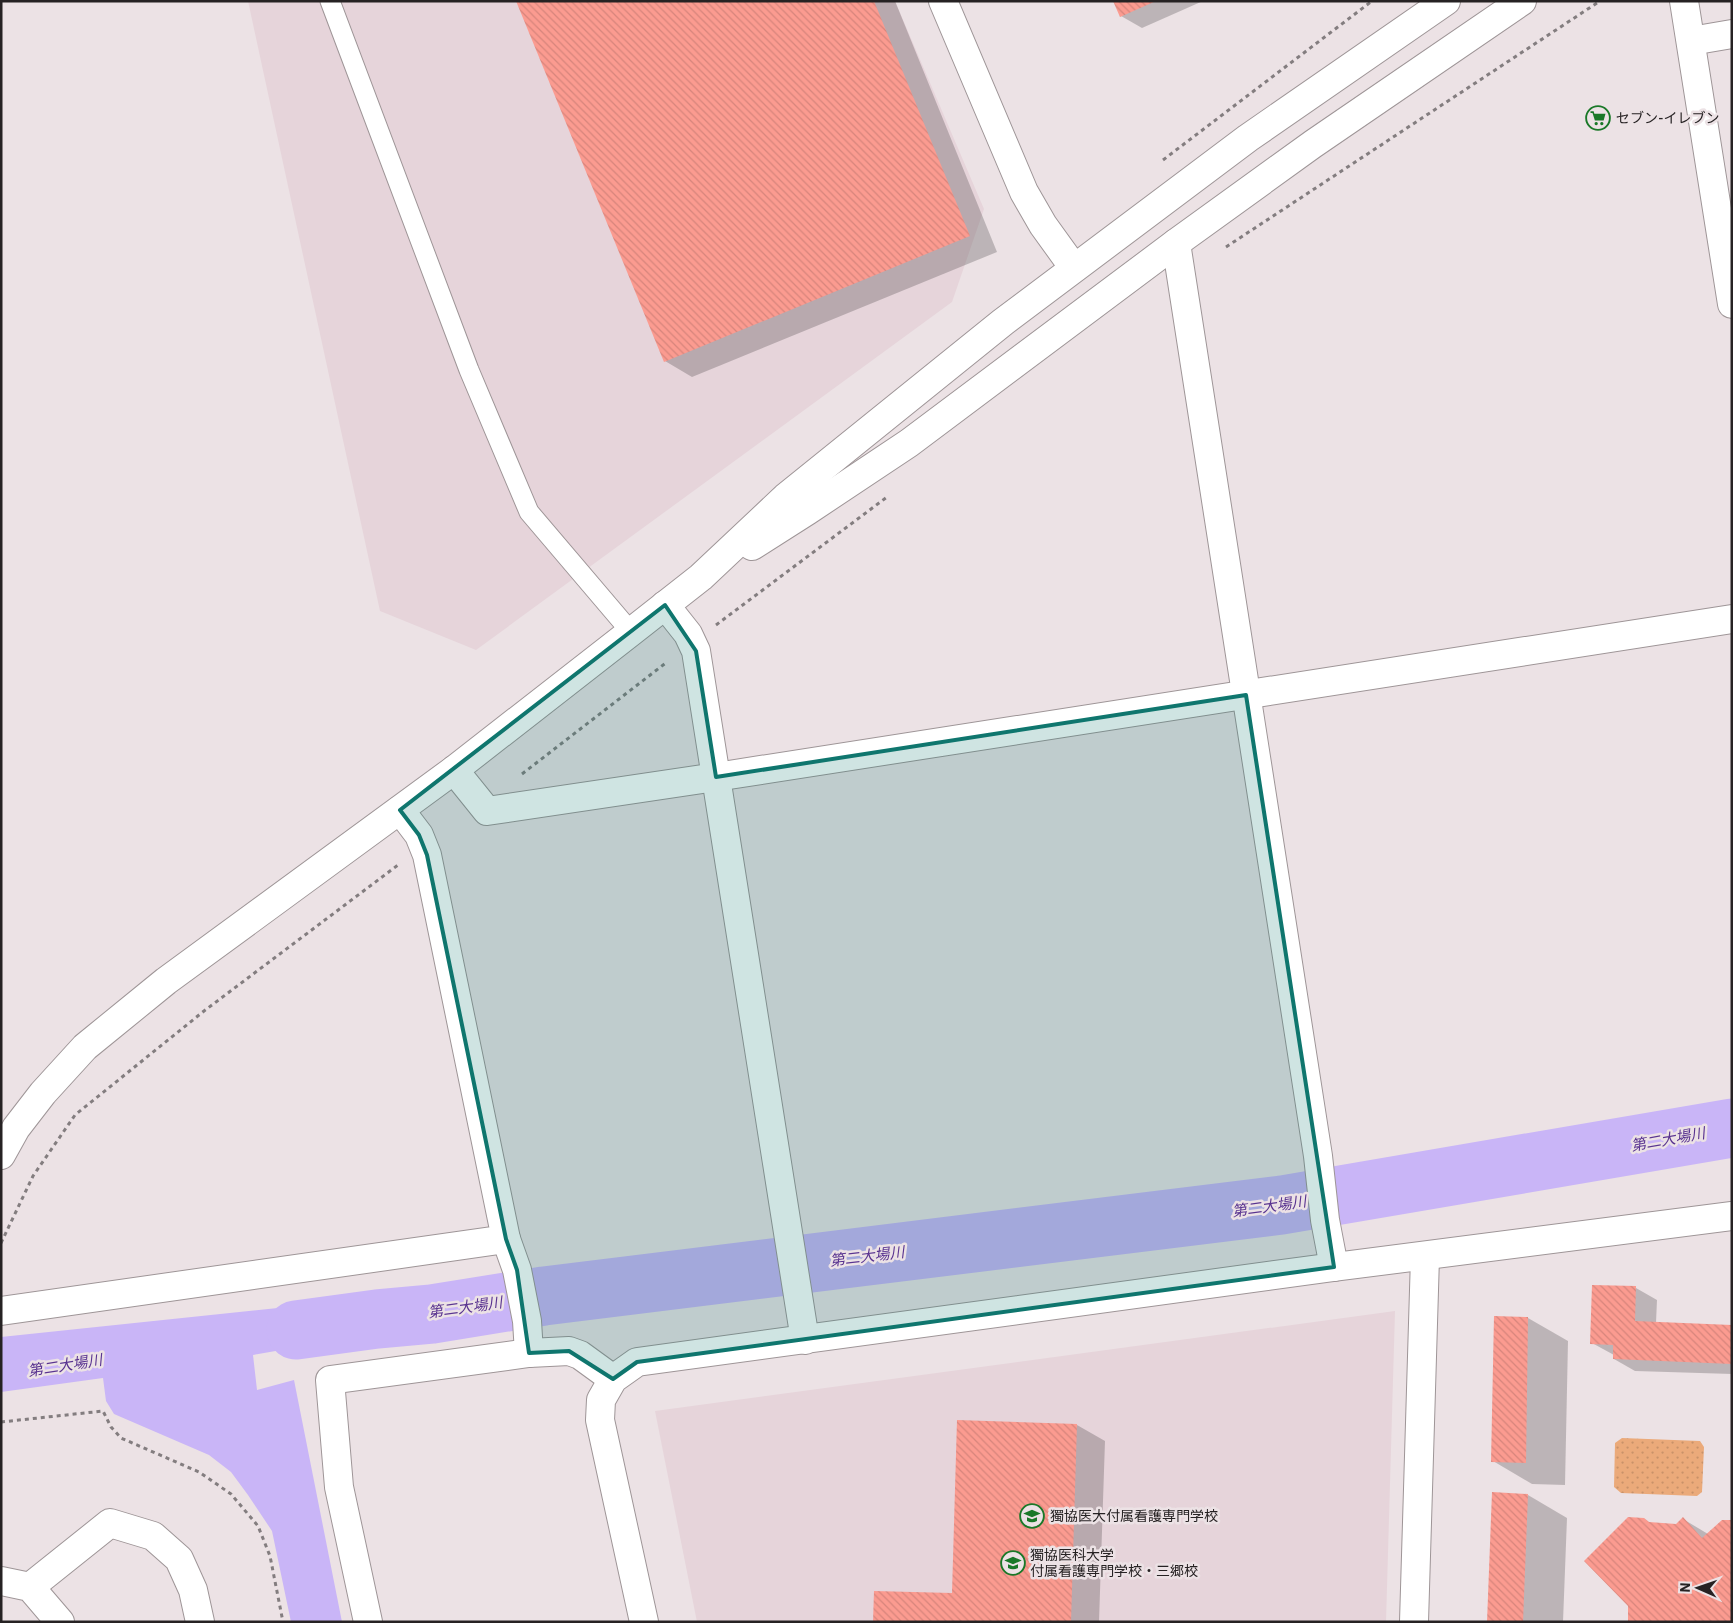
<svg xmlns="http://www.w3.org/2000/svg" width="1733" height="1623" font-family="'IBM Plex Sans','Noto Sans JP',sans-serif">
	<style>
		.built { fill: #e6d4da }
		.park { fill: url(#park-dots) }
		.water { fill: #c9b5f7 }
		.shadow { fill: #0003 }
		.lines { fill: none; stroke-linecap: round; stroke-linejoin: round }
		.river { stroke: #c9b5f7; stroke-width: 59 }
		.building { fill: url(#building-back-hatch) }
		.service-casing { stroke: #9e9597; stroke-width: 21 }
		.minor-casing { stroke: #9e9597; stroke-width: 30 }
		.tertiary-casing { stroke: #9e9597; stroke-width: 30 }
		.path { stroke: #837d7f; stroke-width: 3; stroke-dasharray: 4 4; stroke-linecap: butt }
		.service { stroke: #fff; stroke-width: 19 }
		.minor { stroke: #fff; stroke-width: 28 }
		.tertiary { stroke: #fff; stroke-width: 28 }
		.marked { fill: #0f766e; fill-opacity: 0.2; stroke: #0f766e; stroke-width: 4; stroke-linejoin: round }
		.labels { text-anchor: middle; dominant-baseline: central; stroke-width: 5; stroke-linejoin: round; paint-order: stroke }
		.poi-label { font-size: 14px; fill: #262223; stroke: #ece2e5; text-anchor: start }
		.water-label { font-size: 15px; font-style: italic; fill: #593390; stroke: #ece2e5 }
	</style>
	<defs>
		<pattern id="park-dots" width="8" height="8" patternUnits="userSpaceOnUse" patternTransform="scale(1.25)"><rect width="8" height="8" fill="#ebaa7a"/><path d="M2 2h.1M6 6h.1" fill="none" stroke="#c99269" stroke-width="1.8" stroke-linecap="round"/></pattern>
		<pattern id="building-back-hatch" width="6" height="6" patternUnits="userSpaceOnUse" patternTransform="scale(1.25)"><rect width="6" height="6" fill="#fb9b90"/><path d="M-1 5l2 2M0 0l6 6M5-1l2 2" fill="none" stroke="#d7857c"/></pattern>
	</defs>
	<rect width="100%" height="100%" fill="#ece2e5"/>
	<!-- built -->
	<g class="built">
		<path d="M248 1H895L984 209 952 302 476 650 380 611Z"/>
		<path d="M1395 1311 1386 1622H697L655 1411Z"/>
	</g>
	<!-- park -->
	<path class="park" d="M1622 1438 1700 1441 1704 1447 1702 1492 1697 1496 1621 1493 1614 1487 1615 1443Z"/>
	<!-- water -->
	<path class="water" d="M373 1298 379 1333 253 1355 257 1390 294 1380 342 1622H291L272 1531 248 1495 231 1472 209 1455 114 1414 106 1401 103 1378 1 1392V1337Z"/>
	<!-- shadow -->
	<g class="shadow">
		<path d="M518 1H895L997 252 692 377 665 361Z"/>
		<path d="M1115 1H1203L1142 28 1121 16Z"/>
		<path d="M1594 1286 1636 1288 1657 1300 1656 1323 1732 1326V1374L1635 1371 1614 1359V1355L1592 1343Z"/>
		<path d="M1528 1318 1568 1341 1565 1485 1532 1484 1493 1461Z"/>
		<path d="M958 1421 1077 1425 1105 1441 1099 1622H874L953 1594Z"/>
		<path d="M1528 1495 1567 1518 1563 1622H1488Z"/>
		<path d="M1683 1519 1708 1534 1732 1622 1651 1524 1676 1525Z"/>
	</g>
	<g class="lines">
		<!-- river -->
		<path class="river" d="M296 1330 377 1319 432 1314 544 1296 1282 1205 1732 1128"/>
	</g>
	<!-- building -->
	<g class="building">
		<path d="M516 1H874L970 236 664 362Z"/>
		<path d="M1113 1H1156L1120 17Z"/>
		<path d="M1592 1285 1636 1286 1635 1321 1732 1325V1364L1613 1359V1345L1590 1344Z"/>
		<path d="M1494 1316 1528 1317 1526 1463 1491 1462Z"/>
		<path d="M957 1420 1077 1424 1071 1622H873L874 1591 952 1593Z"/>
		<path d="M1492 1492 1528 1494 1523 1622H1487Z"/>
		<path d="M1628 1517 1644 1518 1649 1522 1676 1524 1683 1517 1702 1538 1722 1520H1732V1622H1628V1606L1584 1561Z"/>
	</g>
	<g class="lines">
		<!-- service casing -->
		<g class="service-casing">
			<path id="service" d="M330 1 469 370 529 512 631 632"/>
		</g>
		<!-- minor casing -->
		<g class="minor-casing">
			<g id="minor">
				<path d="M1691 41 1732 34"/>
				<path d="M1176 243 1318 1156 1325 1220 1334 1267"/>
				<path d="M665 605 688 634 696 651 805 1340"/>
				<path d="M454 770 487 811 716 777 1732 619"/>
				<path d="M506 1239 517 1270 527 1321 529 1353 569 1351 580 1355 613 1379"/>
				<path d="M1 1311 506 1239 427 855 419 835 400 810"/>
				<path d="M1 1581 30 1587 60 1622"/>
				<path d="M30 1587 110 1523 153 1536 179 1559 193 1590 200 1622"/>
				<path d="M368 1622 339 1487 330 1380 529 1353"/>
				<path d="M1414 1622 1425 1257"/>
			</g>
		</g>
		<!-- tertiary casing -->
		<g class="tertiary-casing">
			<g id="tertiary">
				<path d="M943 1 1024 192 1043 225 1074 268"/>
				<path d="M1684 1 1732 304"/>
				<path d="M752 546 807 511 909 443 1176 243 1313 144 1522 1"/>
				<path d="M1 1155 16 1128 43 1093 85 1047 166 981 454 770 631 632 701 577 786 497 1003 322 1248 138 1446 1"/>
				<path d="M644 1622 600 1420 601 1400 613 1379 637 1362 1334 1267 1732 1216"/>
			</g>
		</g>
		<!-- path -->
		<g class="path">
			<path d="M1163 160 1372 1"/>
			<path d="M1226 247 1600 1"/>
			<path d="M716 625 887 497"/>
			<path d="M522 774 667 662"/>
			<path d="M1 1243 33 1176 75 1115 204 1011 398 865"/>
			<path d="M1 1422 103 1411 111 1427 121 1438 199 1472 231 1494 258 1526 270 1556 283 1622"/>
		</g>
		<!-- service -->
		<use href="#service" class="service"/>
		<!-- minor -->
		<use href="#minor" class="minor"/>
		<!-- tertiary -->
		<use href="#tertiary" class="tertiary"/>
	</g>
	<!-- marked area -->
	<path class="marked" d="M665 605 696 651 716 777 1246 695 1334 1267 637 1362 613 1379 569 1351 529 1353 517 1270 506 1239 427 855 419 835 400 810Z"/>
	<!-- icons -->
	<defs>
		<g id="supermarket-ring" transform="scale(1.25)"><circle r="9.5" fill="#ece2e5" stroke="#1a7828" stroke-width="1.5"/><path d="M-6-5.5h2.5l.6 2H6L4.5 2H-2.5L-4.4-4H-6ZM-1.5 3.2a1.3 1.3 0 1 0 .1 0ZM3 3.2a1.3 1.3 0 1 0 .1 0Z" fill="#1a7828"/></g>
		<g id="school-ring" transform="scale(1.25)"><circle r="9.5" fill="#ece2e5" stroke="#1a7828" stroke-width="1.5"/><path d="M0-5L7-2L0 1L-7-2ZM-4 1L0 2.5L4 1V4Q0 6-4 4Z" fill="#1a7828"/></g>
	</defs>
	<g fill-rule="evenodd">
		<use href="#supermarket-ring" x="1598" y="118"/>
		<use href="#school-ring" x="1032" y="1516"/>
		<use href="#school-ring" x="1013" y="1563"/>
	</g>
	<g class="labels">
		<!-- poi labels -->
		<g class="poi-label">
			<text x="1616" y="118">セブン-イレブン</text>
			<text x="1050" y="1516">獨協医大付属看護専門学校</text>
			<text x="1030" y="1555">獨協医科大学<tspan x="1030" dy="16">付属看護専門学校・三郷校</tspan></text>
		</g>
		<!-- water labels -->
		<g class="water-label">
			<text transform="translate(1668 1139) rotate(-10)">第二大場川</text>
			<text transform="translate(1269 1206) rotate(-8)">第二大場川</text>
			<text transform="translate(867 1256) rotate(-7)">第二大場川</text>
			<text transform="translate(465 1307) rotate(-8)">第二大場川</text>
			<text transform="translate(65 1365) rotate(-9)">第二大場川</text>
		</g>
	</g>
	<!-- border -->
	<rect width="1733" height="1623" fill="none" stroke="#262223" stroke-width="5"/>
	<!-- north arrow -->
	<g transform="translate(1698 1588) rotate(272)" stroke="#ece2e5" stroke-width="4" paint-order="stroke">
	<path d="M0-4L9 19L0 12L-9 19Z" fill="#262223"/>
	<text y="-8" font-size="14" font-weight="bold" text-anchor="middle" fill="#262223">N</text>
	</g>
</svg>
